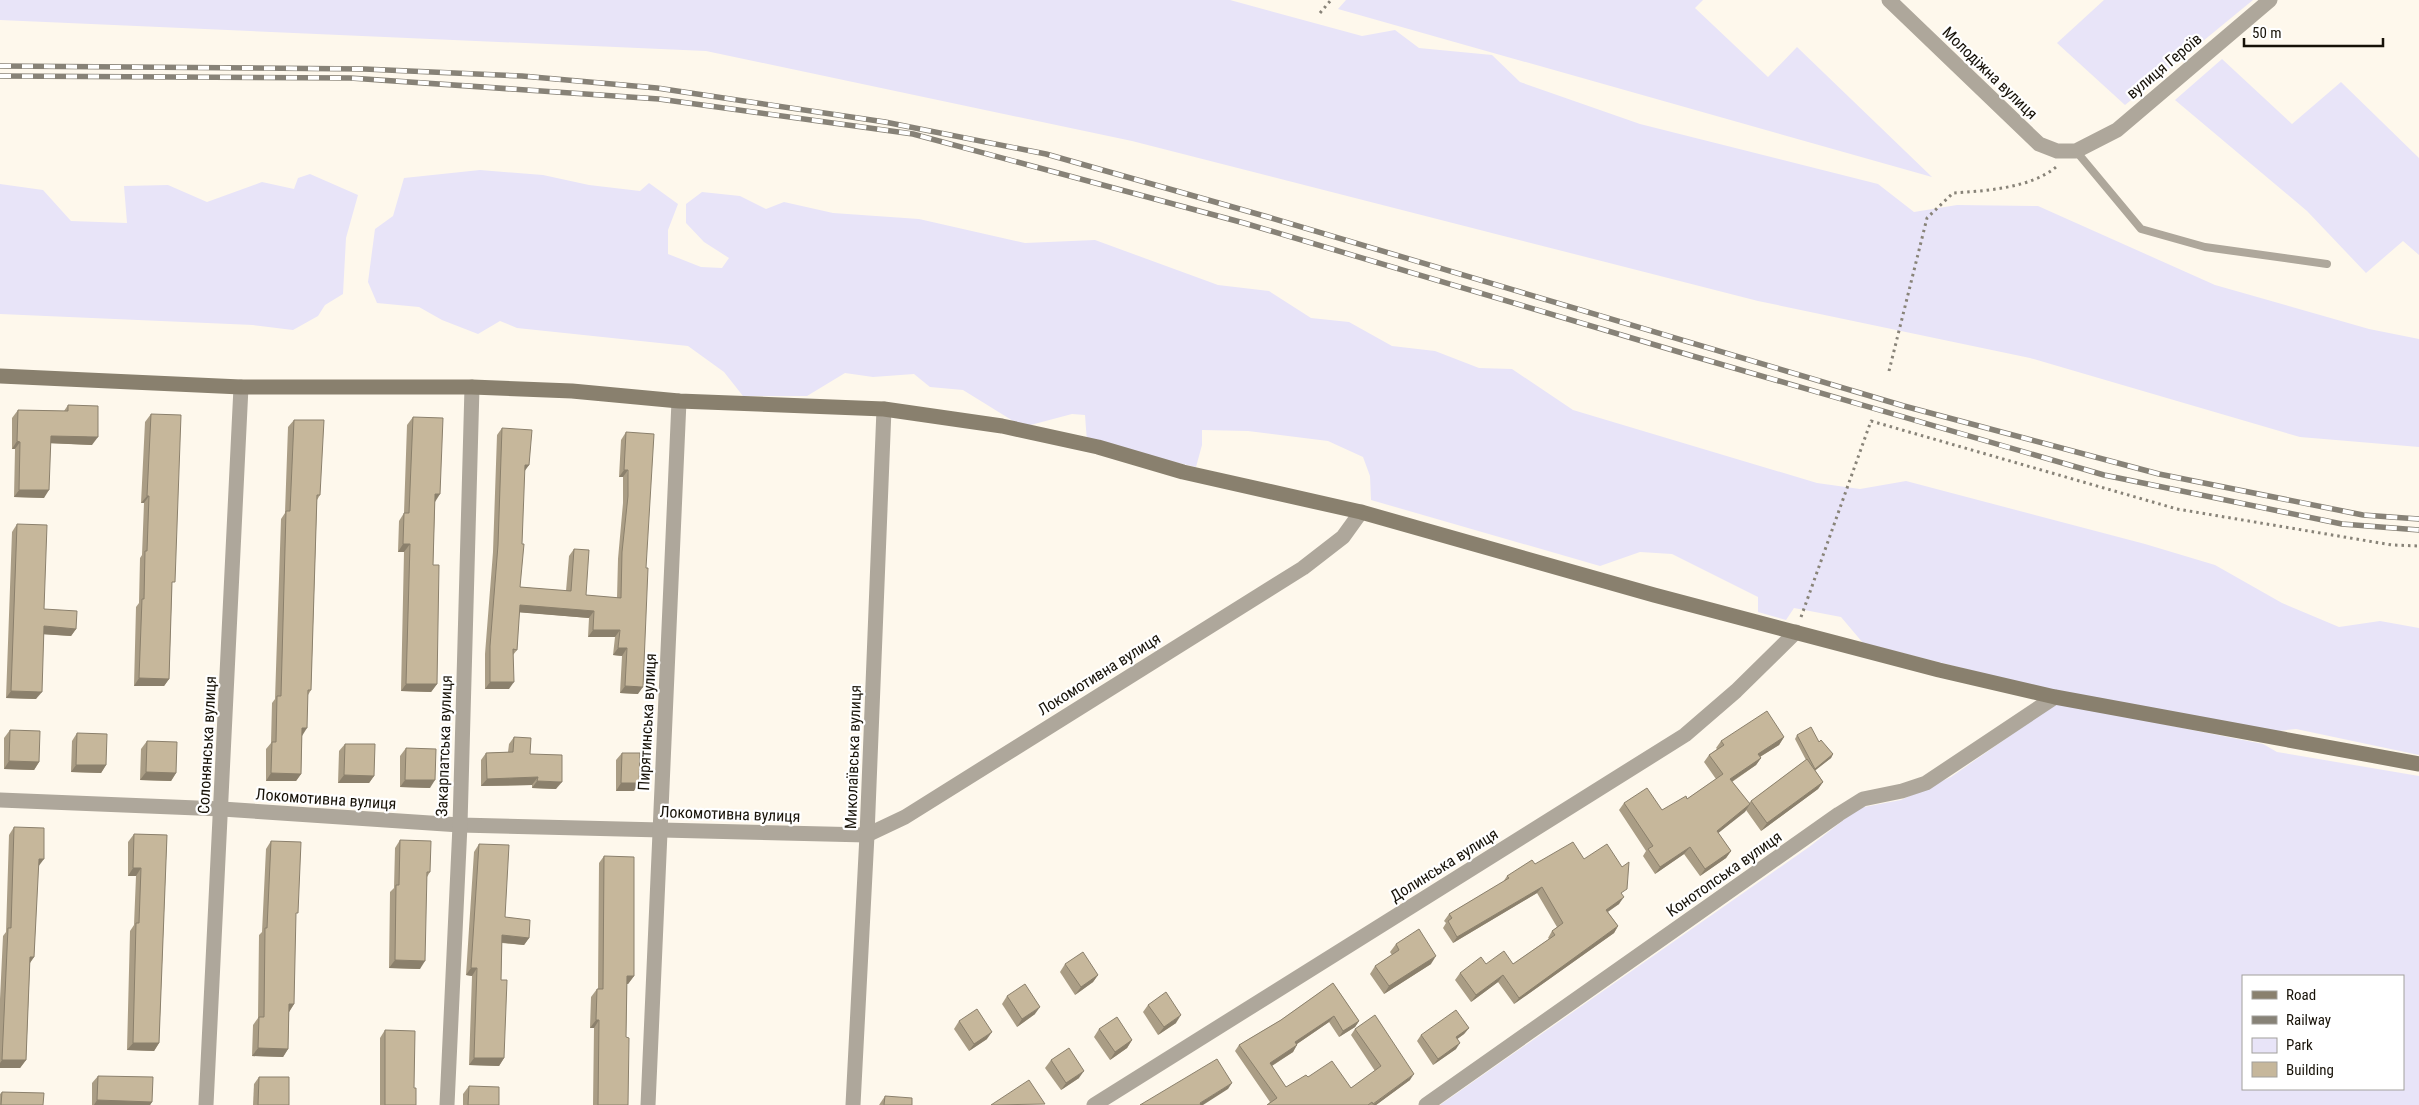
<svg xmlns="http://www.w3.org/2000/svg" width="2419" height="1105" font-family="'Roboto Condensed',sans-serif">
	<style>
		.green { fill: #e8e4f8; fill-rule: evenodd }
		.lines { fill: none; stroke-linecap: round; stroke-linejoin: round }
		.path { stroke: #888378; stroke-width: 3; stroke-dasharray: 2.5 4; stroke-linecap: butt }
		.lane { stroke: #aea79b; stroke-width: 8 }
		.street { stroke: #aea79b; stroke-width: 15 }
		.secondary { stroke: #89806e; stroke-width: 15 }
		.rail-casing { stroke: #878277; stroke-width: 5.5 }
		.rail { stroke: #fff; stroke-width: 4; stroke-dasharray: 11; stroke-linecap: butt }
		.wall { fill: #aa9d85 }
		.shaded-wall { fill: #8b806c }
		.building { fill: #c6b79b; stroke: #8b806c }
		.labels { text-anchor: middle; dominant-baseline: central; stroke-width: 4.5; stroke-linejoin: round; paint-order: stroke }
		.street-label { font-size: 16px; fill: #171208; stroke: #fff }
	</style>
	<rect width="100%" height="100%" fill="#fef8ec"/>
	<!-- green -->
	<g class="green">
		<path d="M0 0H1230L1362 36 1395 30 1419 48 1492 55 1520 82 1640 124 1878 184 1914 212 1957 205 2038 206 2215 285 2369 329 2419 339V447L2300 437 2030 358 1758 301 1132 141 706 51 0 20Z"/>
		<path d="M1346 0H1703L1695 8 1768 77 1797 47 1932 177 1338 9Z"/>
		<path d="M2104 0H2253L2125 105 2057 43Z"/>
		<path d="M2222 59 2292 124 2341 82 2419 158V255L2403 241 2366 273 2307 211 2175 100Z"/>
		<path d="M480 170 543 175 589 185 640 191 649 183 678 204 668 230V254L701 267 722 268 729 258 704 242 686 223V204L702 192 740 196 766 209 784 202 833 213 919 219 1025 243 1095 240 1218 285 1269 291 1311 318 1349 322 1392 346 1435 351 1479 368 1512 369 1573 410 1817 483 1860 489 1906 481 2145 544 2215 565 2282 603 2339 627 2380 621 2419 628V755L2296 729 2269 732 2049 690 1863 643 1841 617 1794 608 1786 620 1758 612V597L1672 554 1640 552 1600 566 1371 500 1370 476 1363 457 1328 441 1248 431 1202 430V445L1196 467 1087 442 1085 415 1072 414 1023 427 963 390 930 387 914 374 873 377 845 373 807 396H743L724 372 688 346 517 328 500 321 478 334 442 320 419 307 377 303 368 282 375 229 393 216 404 178Z"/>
		<path d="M310 174 358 195 346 238 343 294 325 305 318 316 293 330 253 325 0 314V184L43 190 71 221 127 223 124 186 168 185 207 202 262 182 294 189 298 178Z"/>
		<path d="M2057 703 2263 744 2277 752 2419 776V1105H1440L1809 847 1859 808 1901 800 1951 777ZM2243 976H2403V1089H2243Z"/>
	</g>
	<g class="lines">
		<!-- path -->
		<g class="path">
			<path d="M1320 13 1331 0"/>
			<path d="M1889 371 1927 218 1953 193C1985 191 2031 188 2056 167"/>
			<path d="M1801 617 1871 421 2177 509 2392 545 2419 546"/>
		</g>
		<!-- lane -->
		<path class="lane" d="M2076 151 2141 229 2205 247 2327 264"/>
		<!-- street -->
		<g class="street">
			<path d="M1889 0 2039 144 2057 151H2076L2117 130 2270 0"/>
			<path d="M0 800 222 809 460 825 867 835 905 817 1303 568 1343 537 1361 512"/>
			<path d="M206 1105 241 387"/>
			<path d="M447 1105 460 825 472 387"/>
			<path d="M648 1105 679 401"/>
			<path d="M853 1105 867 835 884 409"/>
			<path d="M1094 1105 1685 735 1736 691 1796 632"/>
			<path d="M1426 1105 1839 814 1863 799 1902 791 1926 783 2055 697"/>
		</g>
		<!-- secondary -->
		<path class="secondary" d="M0 376 241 387H472L572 391 679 401 884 409 1002 426 1098 447 1183 472 1361 512 1654 595 1939 670 2055 697 2419 764"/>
		<!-- rail casing -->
		<g class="rail-casing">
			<g id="rail">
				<path d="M0 66 364 69 522 76 657 88 885 122 1046 154 1268 217 1904 406 2159 474 2363 515 2419 519"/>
				<path d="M0 76 350 78 659 99 913 134 1244 223 1696 357 2104 475 2342 524 2419 530"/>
			</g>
		</g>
		<!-- rail -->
		<use href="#rail" class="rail"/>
	</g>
	<!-- wall -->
	<g class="wall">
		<path d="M68 405 92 445 50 443 44 498 14 497 15 449H12V418L18 410 64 411Z"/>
		<path d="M151 414 172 586 169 679 164 686H134L136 607 139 603 140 558 142 555 144 503H141L145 422Z"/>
		<path d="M413 417 435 501 433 565 437 684 431 692 401 691 404 552H398L399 521 404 513 407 425Z"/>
		<path d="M294 420 320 495 317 500 311 690 308 695 302 735 301 774 296 781H266V749L271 743 272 703 275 699 281 519 285 513 288 427Z"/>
		<path d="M502 428 529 465 524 471 520 587 566 591 569 556 574 549 586 595 617 598 618 559 623 503V477H619L621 440 626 432 638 694 620 693 622 656 613 655 615 637H588L589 618 519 612 517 650 513 655 509 689H485V654L493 552 497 435Z"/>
		<path d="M17 524 44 609 76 629 71 636 44 634 36 699 6 698 12 532Z"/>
		<path d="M10 730 39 762 34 770 4 769V738Z"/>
		<path d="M77 733 106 765 101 773 71 772 72 741Z"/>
		<path d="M1797 735 1819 742 1833 754 1831 758 1815 770 1823 782 1818 789 1761 831 1746 810 1718 833 1731 851 1726 858 1700 876 1684 854 1655 874 1643 856 1646 851 1619 810 1624 803 1662 810 1687 799 1716 779 1704 762 1709 755 1717 749 1716 748 1721 741 1784 737 1779 745 1760 757 1761 758 1756 765 1732 782 1749 803 1751 801 1806 760 1795 739Z"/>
		<path d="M514 737 530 754 556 789 532 788V785L481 786V760L486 753 508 752 509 744Z"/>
		<path d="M147 741 176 773 171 781 140 780 141 749Z"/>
		<path d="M345 744 374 776 369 783H338L339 751Z"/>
		<path d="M406 748 430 788 400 787V756Z"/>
		<path d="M622 753 634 791H616V760Z"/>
		<path d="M14 827 38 867 34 957 30 963 26 1060 20 1068H0V999L3 936 6 932 9 835Z"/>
		<path d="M134 834 167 835 159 1043 154 1051 127 1050 130 931 134 925 136 876H128V842Z"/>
		<path d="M400 840 430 872 427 877 420 969 389 968 390 892 394 888 395 848Z"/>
		<path d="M271 841 295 916 294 1004 289 1012 288 1049 283 1057 252 1056 253 1025 258 1018 259 935 262 932 266 849Z"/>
		<path d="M479 844 505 917 529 938 524 945 502 943 501 980 504 1058 499 1066 469 1065 472 976 466 975 474 852Z"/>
		<path d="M604 856 634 976 628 984H627L626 1037 628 1105H593L594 1028H590L591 997 597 989H598L599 863Z"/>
		<path d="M1584 859 1622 895 1619 904 1608 912 1618 926 1614 933 1514 1004 1498 982 1471 1002 1455 980 1460 973 1486 964H1513L1549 939 1548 938 1552 931 1557 927 1537 893 1453 943 1443 928 1446 923 1444 921 1449 914 1503 882 1507 876 1535 864Z"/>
		<path d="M1396 944 1431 964 1384 994 1370 974 1375 966 1392 955 1390 952Z"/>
		<path d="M1065 964 1098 975 1093 982 1075 995 1060 972Z"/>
		<path d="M1333 983 1359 1021 1355 1027 1339 1037 1329 1022 1297 1044 1293 1052 1272 1066 1286 1087 1308 1077 1351 1088 1375 1071 1351 1035 1355 1029 1410 1080 1376 1105H1267L1270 1102 1235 1051 1239 1045 1281 1020Z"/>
		<path d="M1007 996 1035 1014 1017 1027 1002 1004Z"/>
		<path d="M1148 1005 1176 1023 1158 1035 1143 1012Z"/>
		<path d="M959 1021 987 1039 969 1051 954 1029Z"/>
		<path d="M1469 1028 1464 1034 1457 1039 1456 1049 1433 1065 1417 1041 1421 1035Z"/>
		<path d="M1099 1029 1132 1040 1127 1048 1110 1060 1094 1037Z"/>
		<path d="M385 1030 414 1088 416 1105H380V1038Z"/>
		<path d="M1051 1060 1079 1078 1061 1090 1045 1068Z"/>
		<path d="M98 1076 152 1102 150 1105H92V1083Z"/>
		<path d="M259 1077 289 1105H253L254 1084Z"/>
		<path d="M469 1086 499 1105H463V1094Z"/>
		<path d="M2 1092 43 1105H0V1094Z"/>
		<path d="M885 1096 912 1105H879Z"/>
	</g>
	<!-- shaded-wall -->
	<g class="shaded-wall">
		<path d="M51 436 98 437 92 445 45 443Z"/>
		<path d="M17 441 20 442 15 449H12Z"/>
		<path d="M525 465H529L524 472Z"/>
		<path d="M624 470H628L623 477H619Z"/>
		<path d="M19 490H49L44 498 14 497Z"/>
		<path d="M435 494H440L435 502Z"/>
		<path d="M147 496H149L144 503H141Z"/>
		<path d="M403 544H410L404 552H398Z"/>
		<path d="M520 605 594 611 589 618 515 612Z"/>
		<path d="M44 626 76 629 71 636 39 634Z"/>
		<path d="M593 630H620L615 637H588Z"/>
		<path d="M618 648H627L622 656 613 655Z"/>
		<path d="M139 678 169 679 164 686H134Z"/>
		<path d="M490 682H514L509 689H485Z"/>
		<path d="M406 684H437L431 692 401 691Z"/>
		<path d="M625 686 643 687 638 694 620 693Z"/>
		<path d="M11 691 42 692 36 699 6 698Z"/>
		<path d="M302 728H307L302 736Z"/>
		<path d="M1784 737 1779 745 1753 761 1758 754Z"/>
		<path d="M1833 754 1831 758 1812 773 1815 769Z"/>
		<path d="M1761 758 1756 765 1725 786 1730 779Z"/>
		<path d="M9 761 39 762 34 770 4 769Z"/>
		<path d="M76 765H106L101 773 71 772Z"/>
		<path d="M146 772 176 773 171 781 140 780Z"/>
		<path d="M271 773 301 774 296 781H266Z"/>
		<path d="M344 775 374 776 369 783H338Z"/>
		<path d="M538 777 532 785 481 786 487 779Z"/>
		<path d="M405 780H435L430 788 400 787Z"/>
		<path d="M537 781 562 782 556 789 532 788Z"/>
		<path d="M1823 782 1818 789 1761 831 1767 823Z"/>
		<path d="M621 783H639L634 791H616Z"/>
		<path d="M1750 804 1745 812 1712 838 1717 831Z"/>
		<path d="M1690 847 1684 854 1655 874 1660 867Z"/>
		<path d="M1731 851 1726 858 1700 876 1705 869Z"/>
		<path d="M39 859H44L38 867Z"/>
		<path d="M133 868H141L136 876H128Z"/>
		<path d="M1542 887 1537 893 1453 943 1457 937Z"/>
		<path d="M1624 897 1619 904 1601 916 1606 910Z"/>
		<path d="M1618 926 1614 933 1514 1004 1519 998Z"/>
		<path d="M502 935 529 938 524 945 497 942Z"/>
		<path d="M1436 956 1431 964 1384 994 1389 986Z"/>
		<path d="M30 957H34L29 964Z"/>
		<path d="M395 960 425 961 420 969 389 968Z"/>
		<path d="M471 968H477L472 976 466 975Z"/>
		<path d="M1098 975 1093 982 1075 995 1081 987Z"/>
		<path d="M1503 975 1498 982 1471 1002 1476 995Z"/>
		<path d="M627 976H634L628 984H622Z"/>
		<path d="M289 1004H294L289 1012Z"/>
		<path d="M1040 1007 1035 1014 1017 1027 1022 1019Z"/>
		<path d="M1181 1015 1176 1023 1158 1035 1164 1027Z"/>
		<path d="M1334 1016 1329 1022 1291 1048 1295 1042Z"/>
		<path d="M596 1020H599L594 1028H590Z"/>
		<path d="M1359 1021 1355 1027 1339 1037 1343 1031Z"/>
		<path d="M1469 1028 1464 1034 1452 1043 1456 1037Z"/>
		<path d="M992 1032 987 1039 969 1051 974 1044Z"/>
		<path d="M1132 1040 1127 1048 1110 1060 1115 1052Z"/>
		<path d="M133 1043H159L154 1051 127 1050Z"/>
		<path d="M1460 1043 1456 1049 1433 1065 1438 1059Z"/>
		<path d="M1297 1045 1293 1052 1265 1070 1270 1063Z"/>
		<path d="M258 1048 288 1049 283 1057 252 1056Z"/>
		<path d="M474 1058H504L499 1066 469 1065Z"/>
		<path d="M2 1060H26L20 1068H0V1063Z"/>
		<path d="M1084 1071 1079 1078 1061 1090 1066 1083Z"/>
		<path d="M1414 1074 1410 1080 1376 1105H1373Z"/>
		<path d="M1232 1083 1228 1089 1203 1105H1199L1200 1103Z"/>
		<path d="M97 1100 152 1102 150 1105H94Z"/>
	</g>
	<!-- building -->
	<g class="building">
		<path d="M68 405 98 406V437L51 436 49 490H19L20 442 17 441 18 410 68 411Z"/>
		<path d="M151 414 181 415 175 582H172L169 679 139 678 142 599H144L145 551H147L149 496H147Z"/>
		<path d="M413 417 443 418 440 494H435L433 565H439L437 684H406L410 544H403L404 513H409Z"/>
		<path d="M294 420H324L320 495H317L311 690H308L307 728H302L301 774 271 773 272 742H276L277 696H281L286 511H290Z"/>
		<path d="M502 428 532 430 529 465H525L522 544H524L520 587 571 591 574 549 589 550 586 595 621 598 622 552 628 496V470H624L626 432 654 434 646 568H648L643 687 625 686 627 648H618L620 630H593L594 611 520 605 517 650 513 649 514 682H490V646L498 545Z"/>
		<path d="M17 524 47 525 44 609 77 611 76 629 44 626 42 692 11 691Z"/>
		<path d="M1767 711 1784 737 1758 754 1761 758 1730 779 1750 804 1717 831 1731 851 1705 869 1690 847 1660 867 1648 849 1653 846 1624 803 1647 788 1662 810 1686 796 1687 799 1723 774 1709 755 1724 745 1721 741Z"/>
		<path d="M1811 727 1819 742 1821 740 1833 754 1815 769 1797 735Z"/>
		<path d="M10 730 40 731 39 762 9 761Z"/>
		<path d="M77 733 107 734 106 765H76Z"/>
		<path d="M514 737 531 738 530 754 562 755V782L537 781 538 777 487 779 486 753 513 752Z"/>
		<path d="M147 741 177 742 176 773 146 772Z"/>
		<path d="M345 744H375L374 776 344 775Z"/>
		<path d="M406 748 436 749 435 780H405Z"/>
		<path d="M622 753H640L639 783H621Z"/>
		<path d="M1807 759 1823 782 1767 823 1751 801Z"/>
		<path d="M14 827 44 828V859H39L34 957H30L26 1060H2L8 928H11Z"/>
		<path d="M134 834 167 835 159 1043H133L136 923H139L141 868H133Z"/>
		<path d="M400 840 431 841 430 872H427L425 961 395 960 396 885H399Z"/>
		<path d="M271 841 301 842 298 913H296L294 1004H289L288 1049 258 1048 259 1017H264L265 928H267Z"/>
		<path d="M1573 842 1584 859 1607 844 1622 867 1629 862 1627 889 1621 893 1624 897 1606 910 1618 926 1519 998 1503 975 1476 995 1460 973 1481 957 1486 964 1504 951 1513 964 1555 935 1552 931 1563 923 1542 887 1457 937 1448 921 1452 918 1449 914 1509 878 1507 876 1532 860 1535 864Z"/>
		<path d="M479 844 509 845 505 917 530 920 529 938 502 935 501 980H507L504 1058H474L477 968H471Z"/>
		<path d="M604 856 634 857V976H627L626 1037 629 1038 628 1105H598L599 1020H596L597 989H603Z"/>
		<path d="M1419 929 1436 956 1389 986 1375 966 1399 950 1396 944Z"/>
		<path d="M1083 952 1098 975 1081 987 1065 964Z"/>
		<path d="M1333 983 1359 1021 1343 1031 1334 1016 1295 1042 1297 1045 1270 1063 1286 1087 1306 1075 1308 1077 1332 1061 1351 1088 1381 1066 1355 1029 1375 1015 1414 1074 1373 1104 1372 1102 1368 1105H1267L1277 1098 1239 1045 1281 1020Z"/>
		<path d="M1025 984 1040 1007 1022 1019 1007 996Z"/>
		<path d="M1166 992 1181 1015 1164 1027 1148 1005Z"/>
		<path d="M977 1009 992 1032 974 1044 959 1021Z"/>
		<path d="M1456 1010 1469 1028 1456 1037 1460 1043 1438 1059 1421 1035Z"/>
		<path d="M1117 1017 1132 1040 1115 1052 1099 1029Z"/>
		<path d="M385 1030 415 1031 414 1088H416V1105H385Z"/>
		<path d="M1069 1048 1084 1071 1066 1083 1051 1060Z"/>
		<path d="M1217 1059 1232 1083 1200 1103 1201 1105H1140Z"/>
		<path d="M98 1076 153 1077 152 1102 97 1100Z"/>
		<path d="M259 1077H289V1105H258Z"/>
		<path d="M1029 1080 1045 1104 991 1105Z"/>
		<path d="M469 1086 499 1087V1105H468Z"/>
		<path d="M2 1092 44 1093 43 1105H1Z"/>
		<path d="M885 1096 912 1098V1105H884Z"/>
	</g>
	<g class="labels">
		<!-- street labels -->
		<g class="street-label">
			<text transform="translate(2164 66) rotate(-40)">вулиця Героїв</text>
			<text transform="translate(1990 73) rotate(44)">Молодіжна вулиця</text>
			<text transform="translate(1099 674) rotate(-32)">Локомотивна вулиця</text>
			<text transform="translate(647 722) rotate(-87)">Пирятинська вулиця</text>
			<text transform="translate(207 745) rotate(-87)">Солонянська вулиця</text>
			<text transform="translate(444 746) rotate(-88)">Закарпатська вулиця</text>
			<text transform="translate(853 757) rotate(-88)">Миколаївська вулиця</text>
			<text transform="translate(326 799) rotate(4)">Локомотивна вулиця</text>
			<text transform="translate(730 814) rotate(2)">Локомотивна вулиця</text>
			<text transform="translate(1444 865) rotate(-32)">Долинська вулиця</text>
			<text transform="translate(1724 874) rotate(-35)">Конотопська вулиця</text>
		</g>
	</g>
	<!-- legend -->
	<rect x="2242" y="975" width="162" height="115" fill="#ffffff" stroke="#a2a09c"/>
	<rect x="2252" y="991" width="25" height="8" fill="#89806e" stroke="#a2a09c"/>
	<text x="2286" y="1000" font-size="15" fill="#171208">Road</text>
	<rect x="2252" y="1016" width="25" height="8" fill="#878277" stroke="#a2a09c"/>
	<text x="2286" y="1025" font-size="15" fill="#171208">Railway</text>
	<rect x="2252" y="1038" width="25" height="15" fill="#e8e4f8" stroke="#a2a09c"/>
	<text x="2286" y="1050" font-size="15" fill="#171208">Park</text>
	<rect x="2252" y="1062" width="25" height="15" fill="#c6b79b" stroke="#a2a09c"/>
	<text x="2286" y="1075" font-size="15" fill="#171208">Building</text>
	<!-- scale -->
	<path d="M2244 38v8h139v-8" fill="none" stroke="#171208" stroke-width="2.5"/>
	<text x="2252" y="38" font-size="15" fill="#171208" stroke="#ffffff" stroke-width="4" paint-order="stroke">50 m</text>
</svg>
